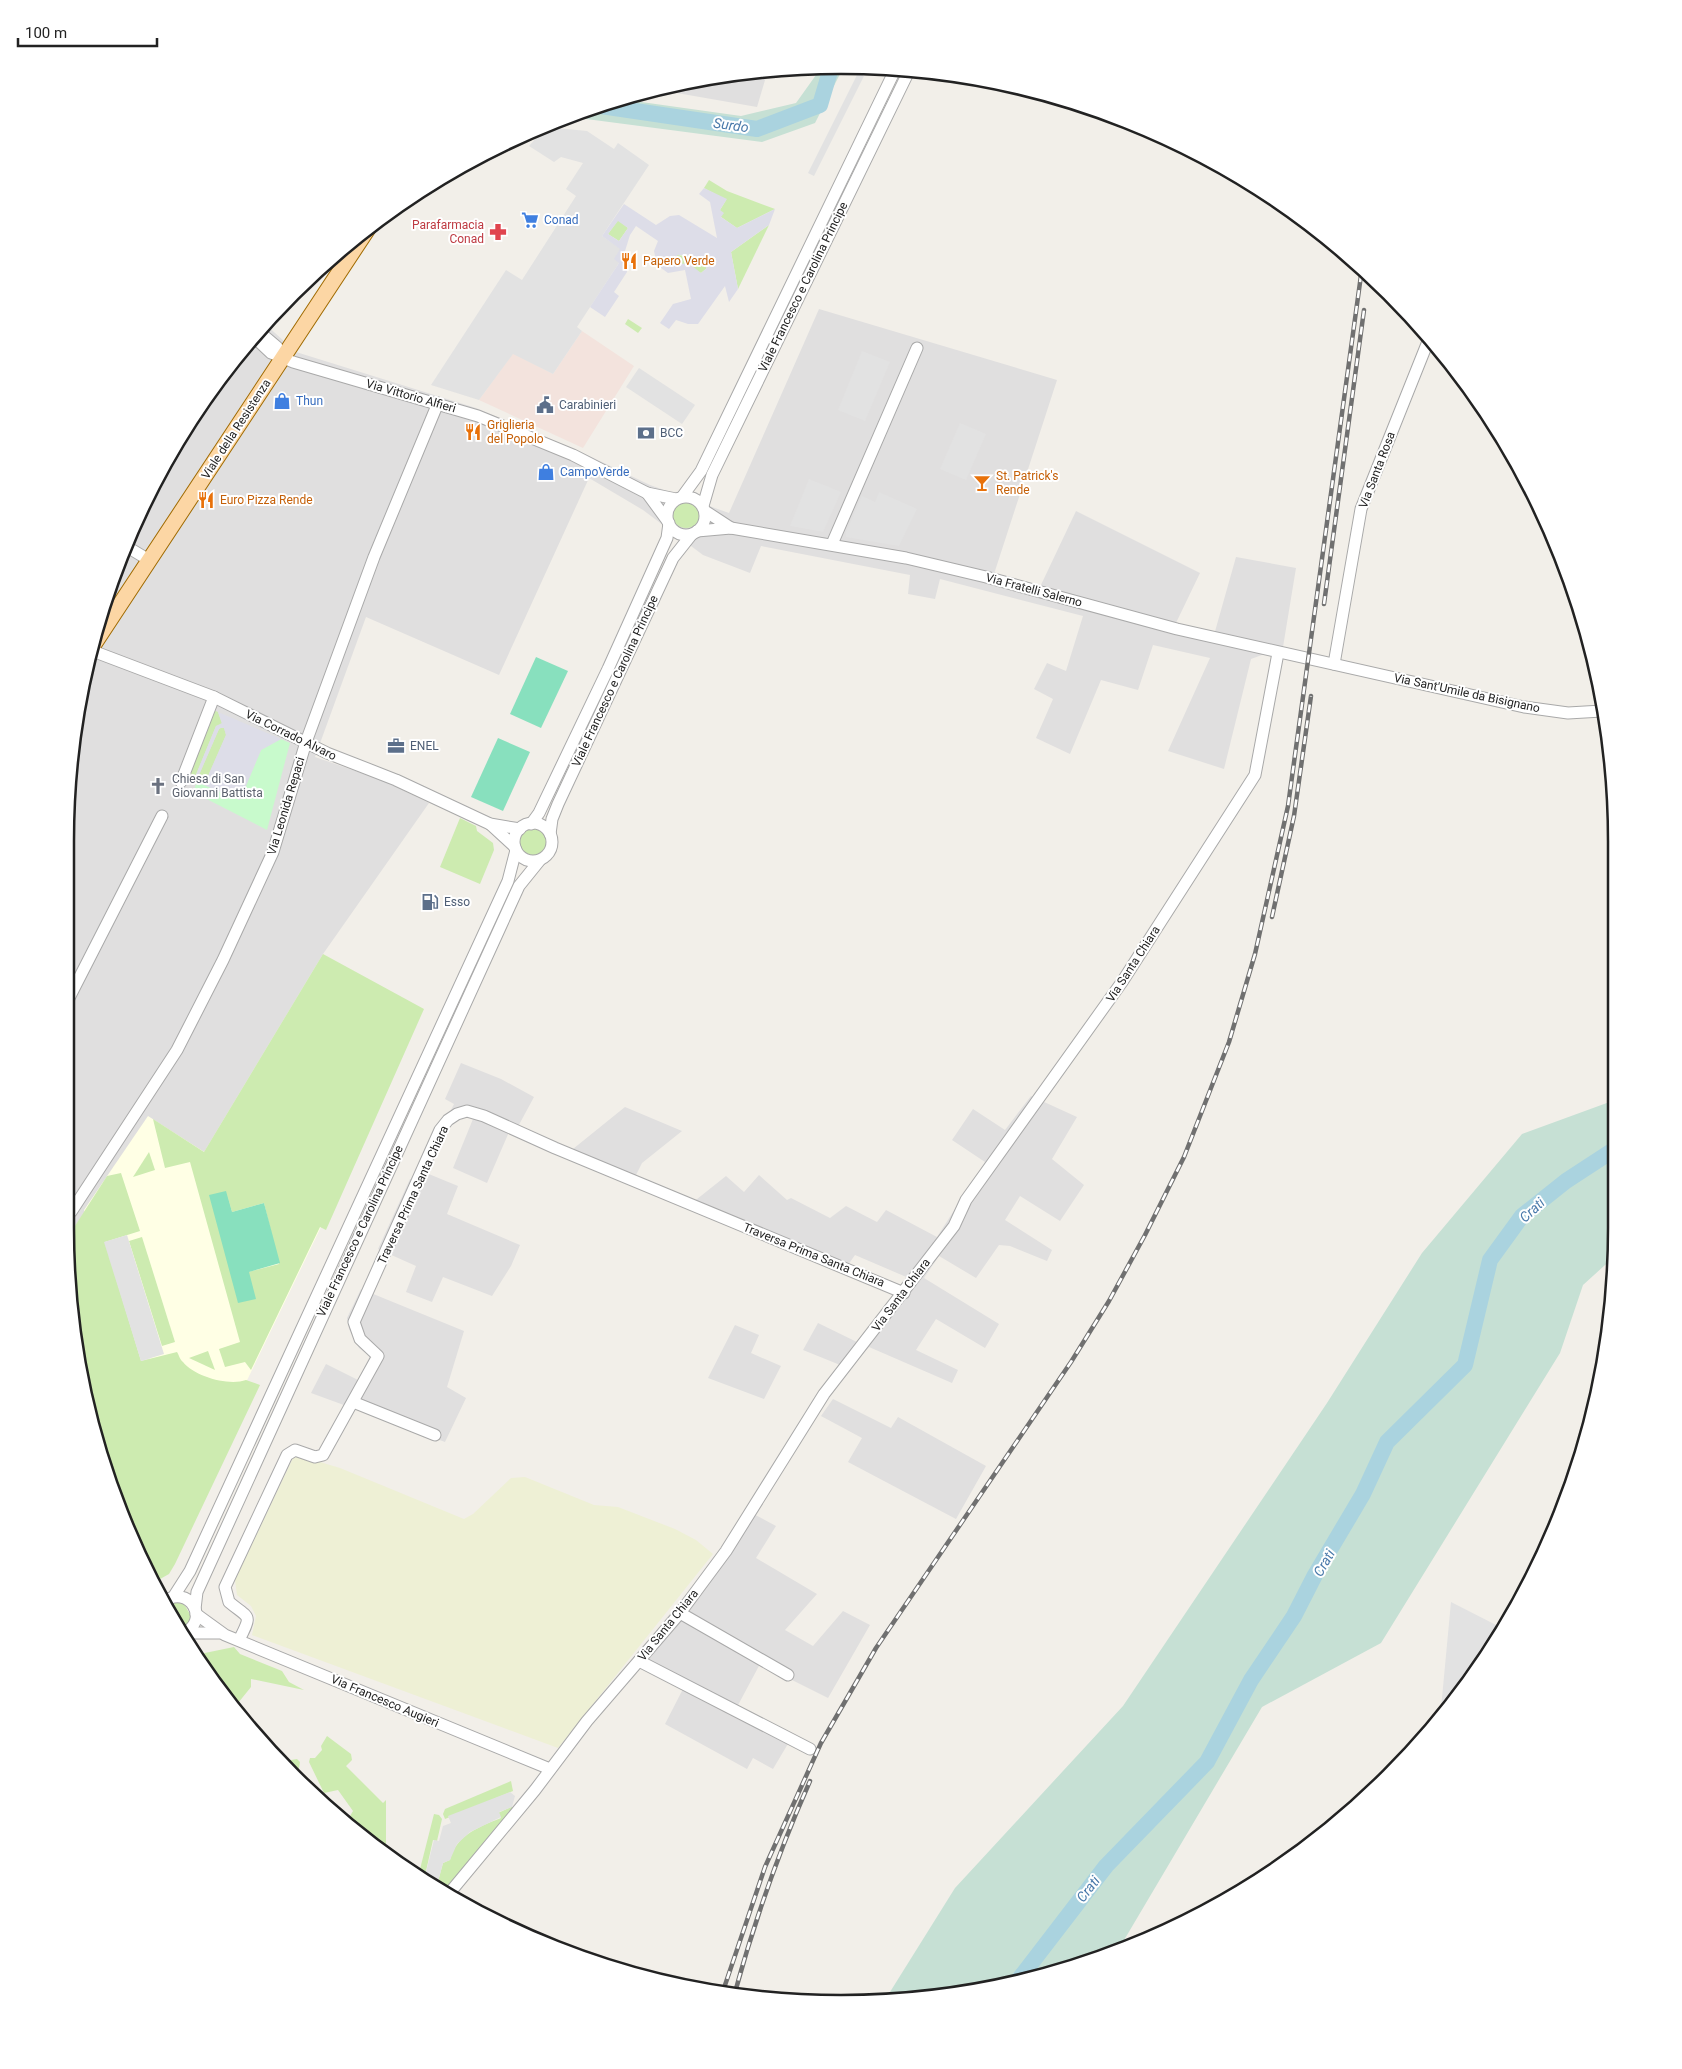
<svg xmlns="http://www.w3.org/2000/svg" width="1682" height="2069" font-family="Roboto,sans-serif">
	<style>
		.residential { fill: #e0dfdf }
		.education { fill: #ffffe5 }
		.military { fill: #f3e3dd }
		.farmland { fill: #eef0d5 }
		.grass { fill: #cdebb0; fill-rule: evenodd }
		.wetland { fill: #c6e0d4 }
		.park { fill: #c8facc }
		.pitch { fill: #88e0be }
		.parking { fill: #e2e2e2 }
		.plaza { fill: #dddde8; fill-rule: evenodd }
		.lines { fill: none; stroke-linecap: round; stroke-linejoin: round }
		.river { stroke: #aad3df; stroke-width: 16 }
		.minor-casing { stroke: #a9a9a9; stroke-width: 13 }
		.major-casing { stroke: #a06b00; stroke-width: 17 }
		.minor { stroke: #fff; stroke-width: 11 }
		.major { stroke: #fcd6a4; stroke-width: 15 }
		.rail-casing { stroke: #707070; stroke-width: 4.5 }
		.rail { stroke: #fff; stroke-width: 2.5; stroke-dasharray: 8; stroke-linecap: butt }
		.labels { text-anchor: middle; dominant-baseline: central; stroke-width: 4; stroke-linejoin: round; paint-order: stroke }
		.shop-label { font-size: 12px; fill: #366cbe; stroke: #fff; text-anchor: start }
		.health-label { font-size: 12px; fill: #be3a42; stroke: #fff; text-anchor: end }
		.food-label { font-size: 12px; fill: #c56008; stroke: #fff; text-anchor: start }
		.street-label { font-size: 12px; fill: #222; stroke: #fff }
		.service-label { font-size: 12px; fill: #4e5e75; stroke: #fff; text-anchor: start }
		.worship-label { font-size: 12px; fill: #5b616d; stroke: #fff; text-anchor: start }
		.water-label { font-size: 14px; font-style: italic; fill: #4a7aab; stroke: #fff }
		.rim { fill: none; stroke: #222; stroke-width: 2.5 }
	</style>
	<rect width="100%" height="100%" fill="#f2efe9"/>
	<!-- residential -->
	<g class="residential">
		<path d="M768 70 757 107 654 89Z"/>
		<path d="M819 309 1057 380 994 574 1040 587 1076 511 1200 573 1175 625 1214 635 1236 557 1296 568 1283 647 1251 659 1224 769 1168 751 1210 658 1153 645 1138 690 1101 680 1070 754 1036 738 1053 699 1034 689 1047 663 1066 671 1083 616 940 579 935 599 908 594 910 575 761 546 750 573 703 555 643 510 589 478 499 675 366 617 315 757 382 780 429 803 323 954 204 1152 148 1117 71 1232 67 790 91 640 124 544 169 453 258 329 264 323 296 352 476 408 581 452 650 485 729 513Z"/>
		<path d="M461 1063 501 1079 534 1097 514 1134 509 1132 487 1183 453 1168 473 1119 451 1110 454 1104 445 1099Z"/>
		<path d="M1031 1096 1077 1117 1052 1159 1084 1185 1060 1221 1020 1196 1005 1220 1052 1250 1047 1261 1010 1246 999 1245 976 1278 939 1256 924 1278 999 1324 985 1348 936 1319 916 1350 958 1370 952 1383 869 1347 850 1369 803 1350 818 1323 861 1344 911 1279 855 1255 843 1272 687 1207 726 1176 744 1192 759 1175 787 1200 791 1198 830 1218 846 1206 877 1222 886 1210 937 1237 985 1162 952 1140 973 1109 1005 1130Z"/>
		<path d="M625 1107 682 1131 642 1163 631 1185 569 1159 573 1149Z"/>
		<path d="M419 1170 458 1186 447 1214 520 1245 511 1266 492 1296 443 1277 432 1302 406 1292 416 1266 378 1249 410 1179 415 1180Z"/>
		<path d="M361 1289 464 1331 447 1387 466 1398 445 1442 311 1393 326 1364 358 1380 370 1356 359 1348 349 1329 347 1318Z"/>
		<path d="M735 1325 759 1335 751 1353 781 1366 764 1399 708 1378Z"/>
		<path d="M833 1399 891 1428 898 1417 986 1466 956 1519 848 1462 862 1438 821 1416Z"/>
		<path d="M746 1510 776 1526 756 1558 817 1594 785 1630 813 1646 843 1611 870 1625 828 1698 760 1664 737 1707 792 1737 773 1769 753 1758 747 1769 665 1724 684 1687 632 1660 719 1554Z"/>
	</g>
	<!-- education -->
	<path class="education" d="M148 1116 321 1227 237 1401 165 1392 84 1210Z"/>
	<!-- military -->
	<path class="military" d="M582 331 634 366 583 448 479 400 513 353 553 374Z"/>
	<!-- farmland -->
	<path class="farmland" d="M300 1456 340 1468 464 1519 473 1514 511 1478 525 1477 594 1505 618 1507 675 1529 696 1540 713 1554 558 1748 252 1635 256 1616 251 1606 237 1595 235 1580 293 1458Z"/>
	<!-- grass -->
	<g class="grass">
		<path d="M709 180 727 191 775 209 737 228 721 217 720 210 726 200 704 188Z"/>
		<path d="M618 220 628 228 619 241 608 234Z"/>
		<path d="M769 225 738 289 731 252Z"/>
		<path d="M677 255 692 257 707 268 701 273 679 263Z"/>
		<path d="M628 319 642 328 638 333 625 324Z"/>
		<circle cx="686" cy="514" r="14"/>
		<path d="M213 710 218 712 222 724 216 726 195 777 192 778 189 769Z"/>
		<path d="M221 727 224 728 226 735 208 776 203 778 199 775 219 729Z"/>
		<path d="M460 818 476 826 477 831 493 843 494 850 480 884 440 867Z"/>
		<circle cx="533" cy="843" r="14"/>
		<path d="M323 954 424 1009 326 1230 320 1227 251 1370 245 1362 225 1367 219 1349 240 1342 190 1162 165 1168 153 1119 204 1152ZM226 1191 232 1212 264 1203 279 1264 248 1272Z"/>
		<path d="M149 1152 155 1170 133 1177Z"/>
		<path d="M121 1173 140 1231 105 1242 141 1361 177 1352C179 1355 180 1360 183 1362 195 1377 229 1386 246 1380L260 1385 175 1564 169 1574 153 1583 124 1525 91 1429 72 1329 71 1232 107 1176Z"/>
		<path d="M142 1237 175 1342 162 1346 129 1241Z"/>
		<path d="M208 1351 215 1370 189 1358Z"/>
		<path d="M178 1602 184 1604 191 1616 190 1622 179 1631 165 1608 171 1603Z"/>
		<path d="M234 1647 240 1654 282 1671 289 1682 304 1690 251 1679V1687L234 1708 267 1737 276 1756 275 1757 225 1700 195 1655Z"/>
		<path d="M327 1736 351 1754 352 1760 346 1766 383 1803 386 1800V1855L359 1835V1829L346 1823 353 1811 338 1790 324 1793 309 1762 310 1758H315L322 1750 321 1746Z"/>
		<path d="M297 1759 300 1762 297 1781 279 1762Z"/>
		<path d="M511 1781 513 1791 445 1819 443 1814 445 1809Z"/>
		<path d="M511 1807H513V1812L444 1894 436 1889 443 1863 450 1860C456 1835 479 1827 501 1818L498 1813Z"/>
		<path d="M434 1814 439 1815 442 1819 437 1841 433 1840 424 1880 418 1877Z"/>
	</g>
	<!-- wetland -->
	<g class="wetland">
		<path d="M821 68H841L840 74 815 123 762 142 571 117 620 99 741 116 796 103Z"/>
		<path d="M1615 1100V1256L1583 1285 1560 1353 1381 1643 1262 1707 1117 1952 1091 1963 993 1989 885 2000 955 1888 1123 1706 1327 1403 1422 1253 1522 1134Z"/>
	</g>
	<!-- park -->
	<path class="park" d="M281 739 290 743 267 830 193 792 197 782 240 800 261 750Z"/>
	<!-- pitch -->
	<g class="pitch">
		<path d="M536 657 568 671 541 728 510 714Z"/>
		<path d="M498 738 530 752 503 811 471 797Z"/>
		<path d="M226 1191 232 1212 264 1203 280 1263 249 1272 256 1299 238 1303 209 1195Z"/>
	</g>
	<!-- parking -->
	<g class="parking">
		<path d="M858 73 864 76 814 176 808 173Z"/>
		<path d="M546 127 587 131 614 149 618 143 649 165 602 236 621 249 619 263 577 327 582 331 553 374 513 354 479 400 431 385 506 270 522 280 576 196 566 189 583 163 561 157 554 162 529 146Z"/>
		<path d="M862 351 890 362 865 421 838 410Z"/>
		<path d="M639 368 695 405 682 424 626 387Z"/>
		<path d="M960 423 986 434 966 480 940 469Z"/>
		<path d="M809 479 841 492 823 532 790 526Z"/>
		<path d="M879 492 917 509 899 546 846 537V532L862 496 875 502Z"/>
		<path d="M127 1235 164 1354 141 1361 104 1242Z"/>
		<path d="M1451 1602 1502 1628 1456 1701 1440 1719Z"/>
		<path d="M510 1792 515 1796 512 1807 499 1812 501 1817 470 1832 457 1844 450 1860 443 1863 436 1889 424 1880 434 1840 439 1841 443 1826 451 1823 448 1816Z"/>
	</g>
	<!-- plaza -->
	<g class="plaza">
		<path d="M704 188 727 199 720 210 724 213 721 217 737 228 775 209 769 225 731 252 738 289 729 302 725 286 698 324H688L676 320 669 329 660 323 673 304 691 299 685 270 668 273 657 265 654 251 658 241 636 226 630 235 625 251 627 272 614 292 619 296 605 317 590 307 619 263 614 259 620 249 602 236 624 204 656 225 670 216 679 215 717 238 710 202 699 194ZM618 221 628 228 619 241 608 234ZM683 255 696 259 707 268 701 273 691 265 679 263 677 255Z"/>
		<path d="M218 712 281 739 261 750 240 800 197 782 195 777 216 726 222 723ZM221 728H224L226 735 208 776 203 778 199 775 219 729Z"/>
	</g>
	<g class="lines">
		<!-- river -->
		<g class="river">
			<path d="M601 106 757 129 820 105 831 68"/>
			<path d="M1016 1983 1106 1866 1207 1762 1251 1680 1294 1616 1315 1575 1363 1494 1387 1442 1465 1365 1490 1260 1522 1216 1566 1181 1615 1149"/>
		</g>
		<!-- minor casing -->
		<g class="minor-casing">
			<g id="minor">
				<path d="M257 330 277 347 282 357"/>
				<path d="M253 336 271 353 293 362 478 416 573 455 647 493 676 499"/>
				<path d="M682 497 701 471 895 70"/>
				<circle cx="686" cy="516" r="19"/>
				<path d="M703 506 712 475 909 71"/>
				<path d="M705 511 731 528"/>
				<path d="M697 531 731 528 906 558 986 577 1177 629 1524 707 1568 713 1602 711"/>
				<path d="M832 544 917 348"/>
				<path d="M124 545 149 560"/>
				<path d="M90 650 214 697 327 753 396 780 490 824 520 829"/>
				<path d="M1334 664 1361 509 1429 339"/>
				<path d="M181 782 214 697"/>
				<circle cx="533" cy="842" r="19"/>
				<path d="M490 824 515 847"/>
				<path d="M531 824 539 813 608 669 667 538 669 523 647 493"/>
				<path d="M550 834 552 819 558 804 673 558 692 534"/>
				<path d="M69 998 162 816"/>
				<path d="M71 1212 177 1050 223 960 273 852 306 742 374 557 438 403"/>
				<path d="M353 1402 435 1435"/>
				<path d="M174 1596 190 1571 508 881 516 850"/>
				<path d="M162 1603C189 1581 213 1623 181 1634"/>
				<path d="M195 1609 197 1592 519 886 540 860"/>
				<path d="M680 1613 788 1675"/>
				<path d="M196 1614 225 1635 550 1769"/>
				<path d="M186 1633H220"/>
				<path d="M239 1640C253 1613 249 1619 229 1602L225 1587 287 1455 295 1450 315 1457 323 1455 378 1356 360 1339 354 1322 440 1130 448 1120 457 1114 467 1111 484 1116 555 1148 904 1293"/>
				<path d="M639 1661 810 1749"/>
				<path d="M447 1896 535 1790 587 1721 680 1613 726 1551 824 1394 954 1226 966 1200 1122 982 1255 775 1278 653"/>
			</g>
		</g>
		<!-- major casing -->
		<g class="major-casing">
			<path id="major" d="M90 650 371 224"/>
		</g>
		<!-- minor -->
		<use href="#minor" class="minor"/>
		<!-- major -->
		<use href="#major" class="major"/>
		<!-- rail casing -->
		<g class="rail-casing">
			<g id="rail">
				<path d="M1324 604 1364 310"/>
				<path d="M1272 917 1294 816 1311 696"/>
				<path d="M722 1994 765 1867 821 1743 876 1648 1071 1362 1109 1301 1145 1235 1184 1157 1229 1042 1255 954 1288 806 1362 268"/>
				<path d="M734 1996C754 1922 779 1851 810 1781"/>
			</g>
		</g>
		<!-- rail -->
		<use href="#rail" class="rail"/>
	</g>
	<!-- icons -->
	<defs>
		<g id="supermarket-bare" transform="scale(1.35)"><path d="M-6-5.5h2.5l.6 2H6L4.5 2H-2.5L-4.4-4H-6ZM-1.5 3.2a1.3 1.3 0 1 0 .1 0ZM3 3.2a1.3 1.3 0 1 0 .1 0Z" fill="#3f7fe0" stroke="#fff" stroke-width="2.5" paint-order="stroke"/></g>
		<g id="pharmacy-bare" transform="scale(1.35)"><path d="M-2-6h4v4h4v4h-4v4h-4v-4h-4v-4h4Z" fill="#e0444e" stroke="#fff" stroke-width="2.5" paint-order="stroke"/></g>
		<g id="restaurant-bare" transform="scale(1.35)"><path d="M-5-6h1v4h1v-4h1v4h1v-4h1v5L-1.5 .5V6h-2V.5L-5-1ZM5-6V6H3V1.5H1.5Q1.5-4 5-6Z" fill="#e8710a" stroke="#fff" stroke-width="2.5" paint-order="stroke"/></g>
		<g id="shop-bare" transform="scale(1.35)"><path d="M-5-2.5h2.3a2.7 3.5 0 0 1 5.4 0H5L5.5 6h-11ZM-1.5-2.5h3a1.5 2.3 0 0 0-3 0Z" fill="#3f7fe0" stroke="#fff" stroke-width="2.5" paint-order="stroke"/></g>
		<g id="civic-bare" transform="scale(1.35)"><path d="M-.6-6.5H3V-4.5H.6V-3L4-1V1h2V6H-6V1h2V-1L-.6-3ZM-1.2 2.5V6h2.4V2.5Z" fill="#5c6f8a" stroke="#fff" stroke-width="2.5" paint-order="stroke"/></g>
		<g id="bank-bare" transform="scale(1.35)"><path d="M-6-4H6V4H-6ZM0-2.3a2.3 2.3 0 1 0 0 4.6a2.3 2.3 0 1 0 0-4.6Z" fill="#5c6f8a" stroke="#fff" stroke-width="2.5" paint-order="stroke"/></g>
		<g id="bar-bare" transform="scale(1.35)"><path d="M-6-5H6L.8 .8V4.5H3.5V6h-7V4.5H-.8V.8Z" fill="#e8710a" stroke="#fff" stroke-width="2.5" paint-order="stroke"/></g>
		<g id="office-bare" transform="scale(1.35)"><path d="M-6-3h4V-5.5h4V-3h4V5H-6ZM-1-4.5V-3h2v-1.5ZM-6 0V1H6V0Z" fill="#5c6f8a" stroke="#fff" stroke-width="2.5" paint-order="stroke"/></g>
		<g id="church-bare" transform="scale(1.35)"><path d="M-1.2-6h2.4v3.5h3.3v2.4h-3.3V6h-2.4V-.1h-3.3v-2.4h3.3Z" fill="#6b7280" stroke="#fff" stroke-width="2.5" paint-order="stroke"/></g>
		<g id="fuel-bare" transform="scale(1.35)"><path d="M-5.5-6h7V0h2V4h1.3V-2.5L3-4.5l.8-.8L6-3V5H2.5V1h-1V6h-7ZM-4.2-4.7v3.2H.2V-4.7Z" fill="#5c6f8a" stroke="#fff" stroke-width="2.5" paint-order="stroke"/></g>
	</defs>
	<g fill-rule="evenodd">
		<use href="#supermarket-bare" x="530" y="220"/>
		<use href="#pharmacy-bare" x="498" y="232"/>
		<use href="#restaurant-bare" x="629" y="261"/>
		<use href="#shop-bare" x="282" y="401"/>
		<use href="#civic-bare" x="545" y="405"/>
		<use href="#restaurant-bare" x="473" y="432"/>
		<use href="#bank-bare" x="646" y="433"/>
		<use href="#shop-bare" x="546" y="472"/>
		<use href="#bar-bare" x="982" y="483"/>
		<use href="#restaurant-bare" x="206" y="500"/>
		<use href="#office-bare" x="396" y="746"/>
		<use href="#church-bare" x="158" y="786"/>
		<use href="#fuel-bare" x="430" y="902"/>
	</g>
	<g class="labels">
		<!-- shop labels -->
		<g class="shop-label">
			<text x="544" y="220">Conad</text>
			<text x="296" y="401">Thun</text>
			<text x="560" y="472">CampoVerde</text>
		</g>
		<!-- health labels -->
		<g class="health-label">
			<text x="484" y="225">Parafarmacia<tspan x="484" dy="14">Conad</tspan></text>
		</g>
		<!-- food labels -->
		<g class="food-label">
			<text x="643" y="261">Papero Verde</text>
			<text x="487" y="425">Griglieria<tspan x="487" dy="14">del Popolo</tspan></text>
			<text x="996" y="476">St. Patrick's<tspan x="996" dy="14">Rende</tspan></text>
			<text x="220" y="500">Euro Pizza Rende</text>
		</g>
		<!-- street labels -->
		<g class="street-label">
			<text transform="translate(803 287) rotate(-64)">Viale Francesco e Carolina Principe</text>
			<text transform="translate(411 396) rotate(16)">Via Vittorio Alfieri</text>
			<text transform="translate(236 429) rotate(-57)">Viale della Resistenza</text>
			<text transform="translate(1377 470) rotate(-69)">Via Santa Rosa</text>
			<text transform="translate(1034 590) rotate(15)">Via Fratelli Salerno</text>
			<text transform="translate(615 681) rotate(-65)">Viale Francesco e Carolina Principe</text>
			<text transform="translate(1467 693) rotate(12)">Via Sant'Umile da Bisignano</text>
			<text transform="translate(291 735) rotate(26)">Via Corrado Alvaro</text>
			<text transform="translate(286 806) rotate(-73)">Via Leonida Repaci</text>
			<text transform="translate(1133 964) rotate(-57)">Via Santa Chiara</text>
			<text transform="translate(413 1195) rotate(-65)">Traversa Prima Santa Chiara</text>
			<text transform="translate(360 1231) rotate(-65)">Viale Francesco e Carolina Principe</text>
			<text transform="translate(814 1255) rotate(22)">Traversa Prima Santa Chiara</text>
			<text transform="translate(901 1295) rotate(-53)">Via Santa Chiara</text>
			<text transform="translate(668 1625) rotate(-51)">Via Santa Chiara</text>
			<text transform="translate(385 1701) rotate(23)">Via Francesco Augieri</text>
		</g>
		<!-- service labels -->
		<g class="service-label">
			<text x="559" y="405">Carabinieri</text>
			<text x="660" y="433">BCC</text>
			<text x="410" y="746">ENEL</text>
			<text x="444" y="902">Esso</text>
		</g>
		<!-- worship labels -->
		<g class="worship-label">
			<text x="172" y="779">Chiesa di San<tspan x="172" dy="14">Giovanni Battista</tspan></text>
		</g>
		<!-- water labels -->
		<g class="water-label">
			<text transform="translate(731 125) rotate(8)">Surdo</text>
			<text transform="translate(1532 1210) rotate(-43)">Crati</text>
			<text transform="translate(1324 1563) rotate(-60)">Crati</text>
			<text transform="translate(1088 1889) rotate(-52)">Crati</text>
		</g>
	</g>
	<!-- crop -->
	<path d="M0 0H1682V2069H0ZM841 74H841A767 767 0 0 1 1608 841V1228A767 767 0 0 1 841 1995H841A767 767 0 0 1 74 1228V841A767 767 0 0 1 841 74Z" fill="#fff" fill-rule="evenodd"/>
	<path class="rim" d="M841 74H841A767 767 0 0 1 1608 841V1228A767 767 0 0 1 841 1995H841A767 767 0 0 1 74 1228V841A767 767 0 0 1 841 74Z"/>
	<!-- scale -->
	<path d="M18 38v8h139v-8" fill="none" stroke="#222222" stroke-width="2.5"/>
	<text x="25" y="38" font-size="15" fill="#222222" stroke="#ffffff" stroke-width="4" paint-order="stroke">100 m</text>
</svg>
